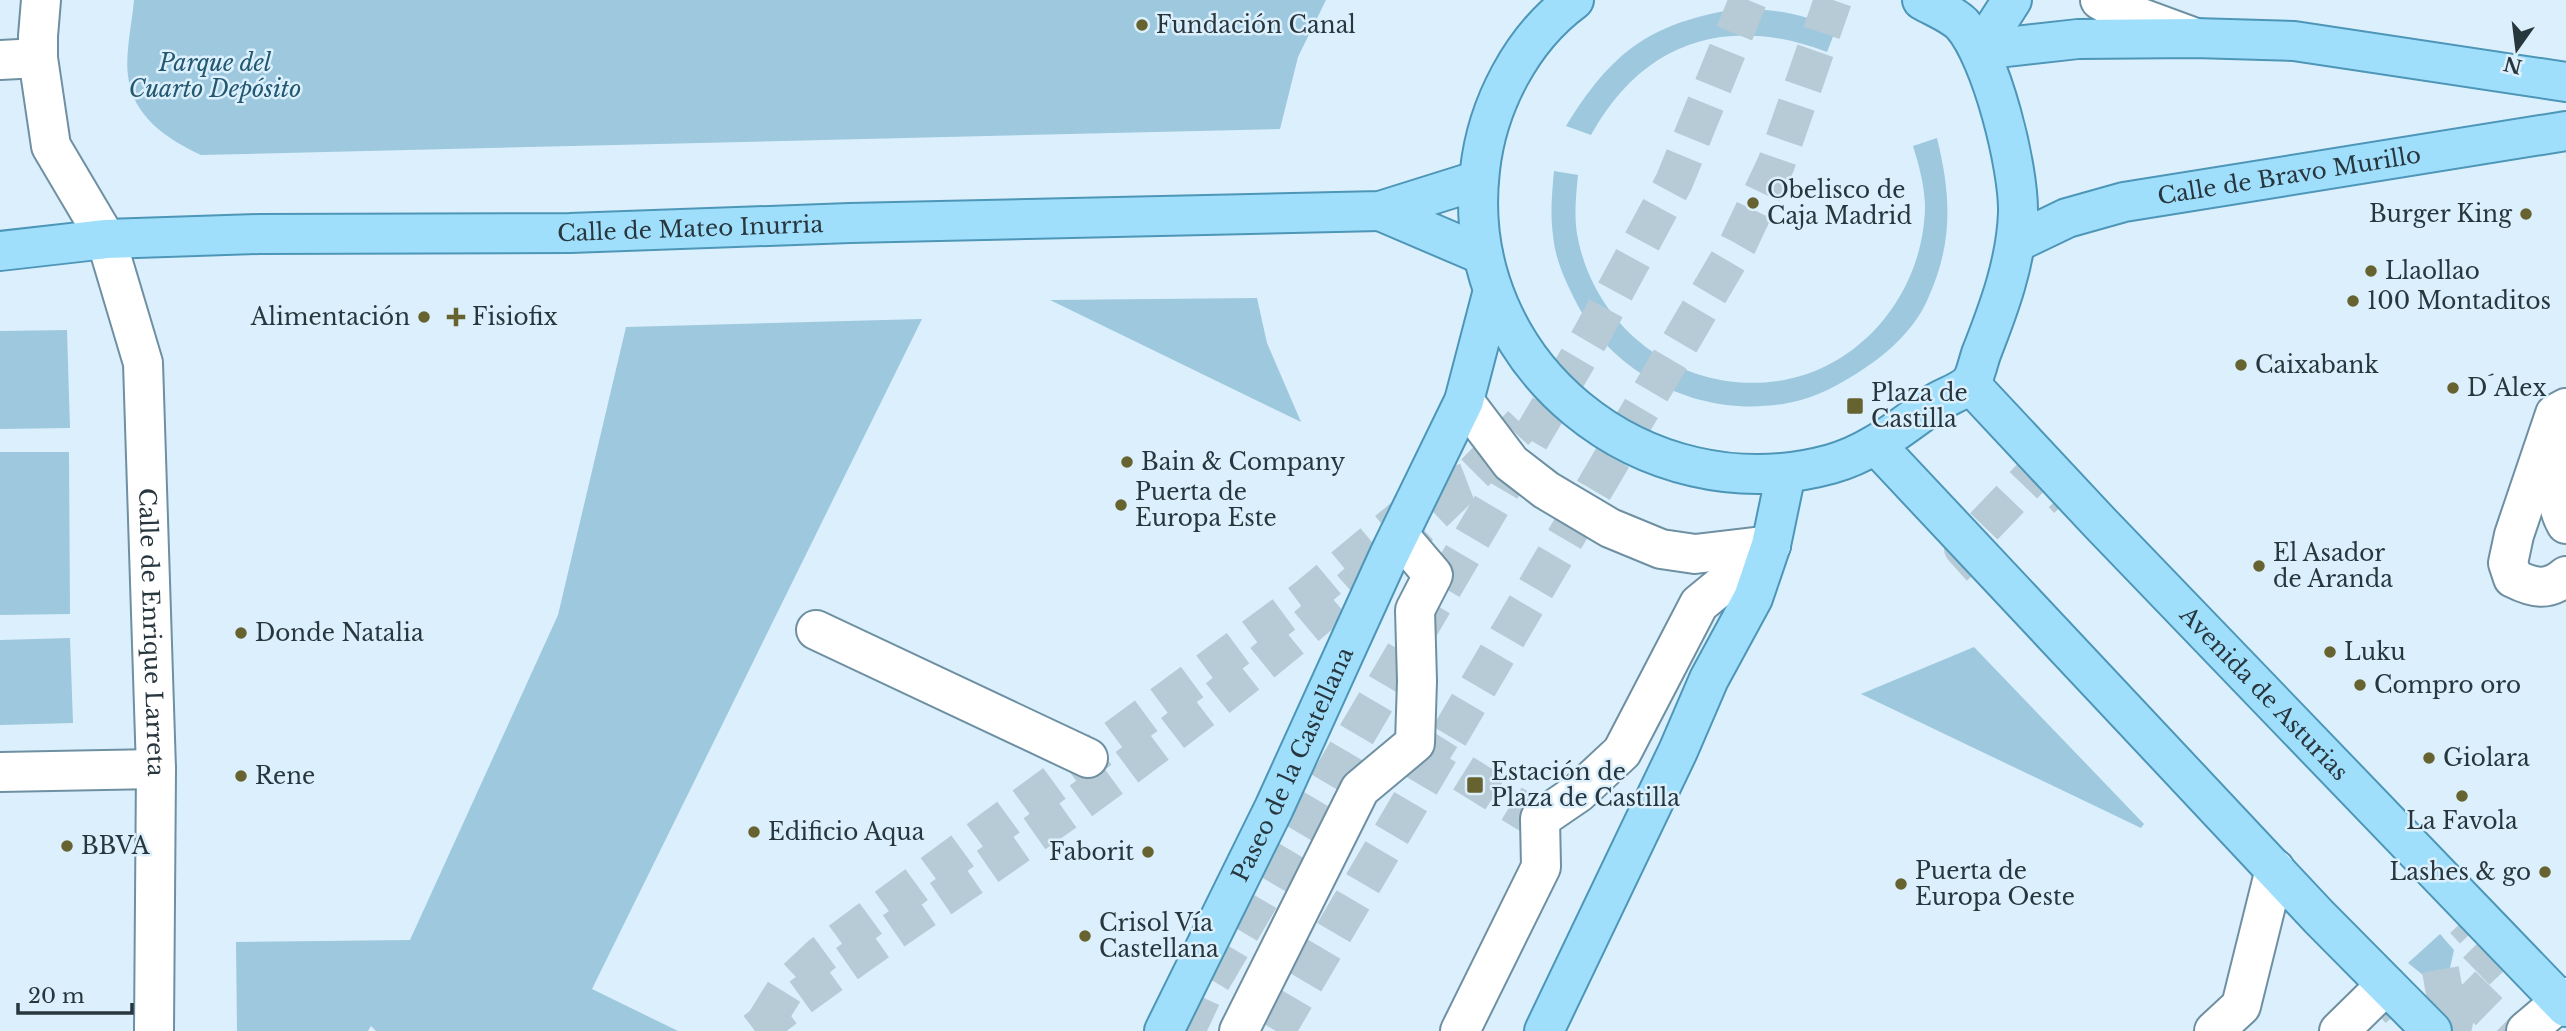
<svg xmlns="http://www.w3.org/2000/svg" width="2566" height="1031" font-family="'Libre Baskerville',serif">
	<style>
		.green { fill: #9ec8de }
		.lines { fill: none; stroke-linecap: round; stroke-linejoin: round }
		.minor-tunnel { stroke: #b7cbd6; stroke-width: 38; stroke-dasharray: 38 19; stroke-linecap: butt }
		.highway-tunnel { stroke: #b7cbd6; stroke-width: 38; stroke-dasharray: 38 19; stroke-linecap: butt }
		.minor-casing { stroke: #6e90a2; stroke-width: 42 }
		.major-casing { stroke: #4d96b8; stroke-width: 42 }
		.minor { stroke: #fff; stroke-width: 38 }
		.major { stroke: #a0dffc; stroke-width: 38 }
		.poi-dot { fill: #676330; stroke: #dbf0fc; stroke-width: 2.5 }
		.labels { text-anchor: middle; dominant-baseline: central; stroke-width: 5; stroke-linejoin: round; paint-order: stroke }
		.poi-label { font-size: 23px; fill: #28363e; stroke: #dbf0fc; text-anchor: start }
		.park-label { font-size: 23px; font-style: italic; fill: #235871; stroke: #dbf0fc }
		.street-label { font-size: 23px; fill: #28363e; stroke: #dbf0fc }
	</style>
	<rect width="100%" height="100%" fill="#dbf0fc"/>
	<!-- green -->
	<g class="green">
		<path d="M134 0H1326L1298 57 1280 129 201 155C167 139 133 117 128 76 125 54 132 23 134 0Z"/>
		<path d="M1737 9C1772 8 1804 14 1836 29L1827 52C1727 14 1643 41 1591 135L1566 126C1612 52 1649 23 1737 9Z"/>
		<path d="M1937 138C1952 199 1953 245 1926 303 1913 330 1888 353 1865 368 1841 384 1816 398 1788 403 1705 419 1617 379 1577 304 1566 282 1555 260 1553 235 1550 213 1552 193 1554 171L1578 175C1576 195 1574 214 1577 234 1594 329 1682 395 1778 381 1865 368 1925 288 1925 204 1924 184 1919 165 1913 146Z"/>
		<path d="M1257 298 1267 343 1301 422 1050 300Z"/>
		<path d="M922 319 592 989 678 1031H376L371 1026 368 1031H237L236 942 410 940 558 615 626 327Z"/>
		<path d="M67 330 70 428 0 429V331Z"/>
		<path d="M0 452H69L70 614 0 615Z"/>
		<path d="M70 638 73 723 0 725V640Z"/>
		<path d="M1974 647 2144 824 2141 828 1861 694Z"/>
		<path d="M2440 934 2454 950 2450 968 2439 976 2423 975 2408 963Z"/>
	</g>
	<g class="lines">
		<!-- minor-tunnel -->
		<g class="minor-tunnel">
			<path d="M1981 568 1963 548 2039 469 2068 500"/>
			<path d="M1415 743 1525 812 1540 819"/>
			<path d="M2462 985 2509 1031"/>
			<path d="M2373 1009 2384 999 2462 985 2495 953 2464 920"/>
			<path d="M764 1024 787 987 821 955 1305 599 1429 496 1468 481"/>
			<path d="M2452 1031 2462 985"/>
		</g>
		<!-- highway-tunnel -->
		<g class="highway-tunnel">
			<path d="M755 1031C857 953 966 883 1071 808 1232 692 1386 569 1522 424"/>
			<path d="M1186 1031 1202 997 1591 336 1674 182 1748 0"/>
			<path d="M1276 1031 1738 244 1776 164 1833 0"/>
		</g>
		<!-- minor casing -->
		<g class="minor-casing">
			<g id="minor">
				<path id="s1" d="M41 0 38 36V58L51 146 106 239 143 363 156 769 154 1031"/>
				<path d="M2100 0 2114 8 2193 37"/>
				<path d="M0 60 38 58"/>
				<path d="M1464 401 1511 463 1546 490 1610 528 1661 549 1695 554 1771 545"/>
				<path d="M2566 408 2555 414 2514 535 2508 563 2513 578C2533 588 2548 592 2566 576"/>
				<path d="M2566 446C2558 471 2552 499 2566 524"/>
				<path d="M816 630 1088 758"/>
				<path d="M0 772 156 769"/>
				<path d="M1239 1031 1360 789 1415 743 1417 681 1415 610 1433 575 1399 535"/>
				<path d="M1460 1031 1541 867 1540 819 1578 793 1622 752 1699 604 1771 545"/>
				<path d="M2214 1031 2241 1006 2275 869"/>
				<path d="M2339 1031 2386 985"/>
				<path d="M2526 1031 2566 997"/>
			</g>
		</g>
		<!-- major casing -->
		<g class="major-casing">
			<g id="major">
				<path d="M1574 0C1521 39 1487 106 1480 170 1457 364 1645 515 1831 464 1871 453 1901 427 1934 404 1944 397 1960 393 1969 384 1975 378 1978 363 1981 354 1999 308 2016 263 2018 213 2019 168 1992 58 1962 24 1952 14 1934 7 1922 0"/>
				<path d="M1980 50 2078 39 2195 38 2294 41 2566 82"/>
				<path d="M1980 50 2012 0"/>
				<path d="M1380 211 1483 255"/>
				<path id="s2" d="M2017 242 2067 218 2124 202 2566 131"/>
				<path id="s3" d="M0 251 106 239 259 234 570 233 850 223 1380 211 1479 180"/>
				<path id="s4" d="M1970 384 2100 523 2566 1007"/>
				<path d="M1876 445 2319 917 2432 1031"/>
				<path id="s5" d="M1164 1031 1274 808 1389 555 1464 401 1492 294"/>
				<path d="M1544 1031 1678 751 1709 679 1753 598 1771 545 1786 473"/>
			</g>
		</g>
		<!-- minor -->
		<use href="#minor" class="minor"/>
		<!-- major -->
		<use href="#major" class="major"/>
	</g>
	<!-- markers -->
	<g class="poi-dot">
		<circle cx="1142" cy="25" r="7"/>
		<circle cx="1753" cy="203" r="7"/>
		<circle cx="2526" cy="214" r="7"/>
		<circle cx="2371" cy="271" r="7"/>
		<circle cx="2353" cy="301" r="7"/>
		<circle cx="424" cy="317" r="7"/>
		<path d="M452.5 306.5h7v7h7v7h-7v7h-7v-7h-7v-7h7z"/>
		<circle cx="2241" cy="365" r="7"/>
		<circle cx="2453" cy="388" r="7"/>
		<rect x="1846" y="397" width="18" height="18" rx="3.5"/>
		<circle cx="1127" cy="462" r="7"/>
		<circle cx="1121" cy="505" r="7"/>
		<circle cx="2259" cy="566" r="7"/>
		<circle cx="241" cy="633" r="7"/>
		<circle cx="2330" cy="652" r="7"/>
		<circle cx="2360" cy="685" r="7"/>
		<circle cx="2429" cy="758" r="7"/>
		<circle cx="241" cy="776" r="7"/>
		<rect x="1466" y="776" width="18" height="18" rx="3.5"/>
		<circle cx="2462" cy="796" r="7"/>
		<circle cx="754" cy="832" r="7"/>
		<circle cx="67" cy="846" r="7"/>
		<circle cx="1148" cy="852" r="7"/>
		<circle cx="2545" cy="872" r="7"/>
		<circle cx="1901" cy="884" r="7"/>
		<circle cx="1085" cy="936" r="7"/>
	</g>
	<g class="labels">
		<!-- poi labels -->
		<g class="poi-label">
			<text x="1156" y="25">Fundación Canal</text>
			<text x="1767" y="190">Obelisco de<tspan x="1767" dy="26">Caja Madrid</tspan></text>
			<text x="2512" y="214" text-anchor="end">Burger King</text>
			<text x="2385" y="271">Llaollao</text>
			<text x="2367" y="301">100 Montaditos</text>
			<text x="410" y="317" text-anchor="end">Alimentación</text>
			<text x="472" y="317">Fisiofix</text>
			<text x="2255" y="365">Caixabank</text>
			<text x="2467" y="388">D´Alex</text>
			<text x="1871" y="393">Plaza de<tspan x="1871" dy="26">Castilla</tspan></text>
			<text x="1141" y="462">Bain &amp; Company</text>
			<text x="1135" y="492">Puerta de<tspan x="1135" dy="26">Europa Este</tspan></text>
			<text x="2273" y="553">El Asador<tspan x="2273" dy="26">de Aranda</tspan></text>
			<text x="255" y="633">Donde Natalia</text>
			<text x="2344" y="652">Luku</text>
			<text x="2374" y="685">Compro oro</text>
			<text x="2443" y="758">Giolara</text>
			<text x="1491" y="772">Estación de<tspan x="1491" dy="26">Plaza de Castilla</tspan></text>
			<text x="255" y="776">Rene</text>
			<text x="2462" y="821" text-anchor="middle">La Favola</text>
			<text x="768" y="832">Edificio Aqua</text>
			<text x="81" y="846">BBVA</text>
			<text x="1134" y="852" text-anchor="end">Faborit</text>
			<text x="1915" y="871">Puerta de<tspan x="1915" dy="26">Europa Oeste</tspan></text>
			<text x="2531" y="872" text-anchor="end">Lashes &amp; go</text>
			<text x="1099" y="923">Crisol Vía<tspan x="1099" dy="26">Castellana</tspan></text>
		</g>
		<!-- park labels -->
		<g class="park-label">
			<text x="215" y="63">Parque del<tspan x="215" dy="26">Cuarto Depósito</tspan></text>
		</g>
		<!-- street labels -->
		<g class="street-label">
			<text stroke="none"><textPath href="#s2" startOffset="282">Calle de Bravo Murillo</textPath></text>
			<text stroke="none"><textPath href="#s3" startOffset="691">Calle de Mateo Inurria</textPath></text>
			<text stroke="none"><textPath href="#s1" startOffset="654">Calle de Enrique Larreta</textPath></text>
			<text stroke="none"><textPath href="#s4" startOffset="427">Avenida de Asturias</textPath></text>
			<text stroke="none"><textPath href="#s5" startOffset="296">Paseo de la Castellana</textPath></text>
		</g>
	</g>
	<!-- north arrow -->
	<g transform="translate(2517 49) rotate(194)" stroke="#dbf0fc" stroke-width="5" paint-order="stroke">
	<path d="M0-5L12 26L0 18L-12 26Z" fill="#28363e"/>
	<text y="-10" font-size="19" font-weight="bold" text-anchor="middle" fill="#28363e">N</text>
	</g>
	<!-- scale -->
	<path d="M18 1003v10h114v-10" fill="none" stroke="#28363e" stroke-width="3.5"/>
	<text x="28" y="1003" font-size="21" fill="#28363e" stroke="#dbf0fc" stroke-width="5" paint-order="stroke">20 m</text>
</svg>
